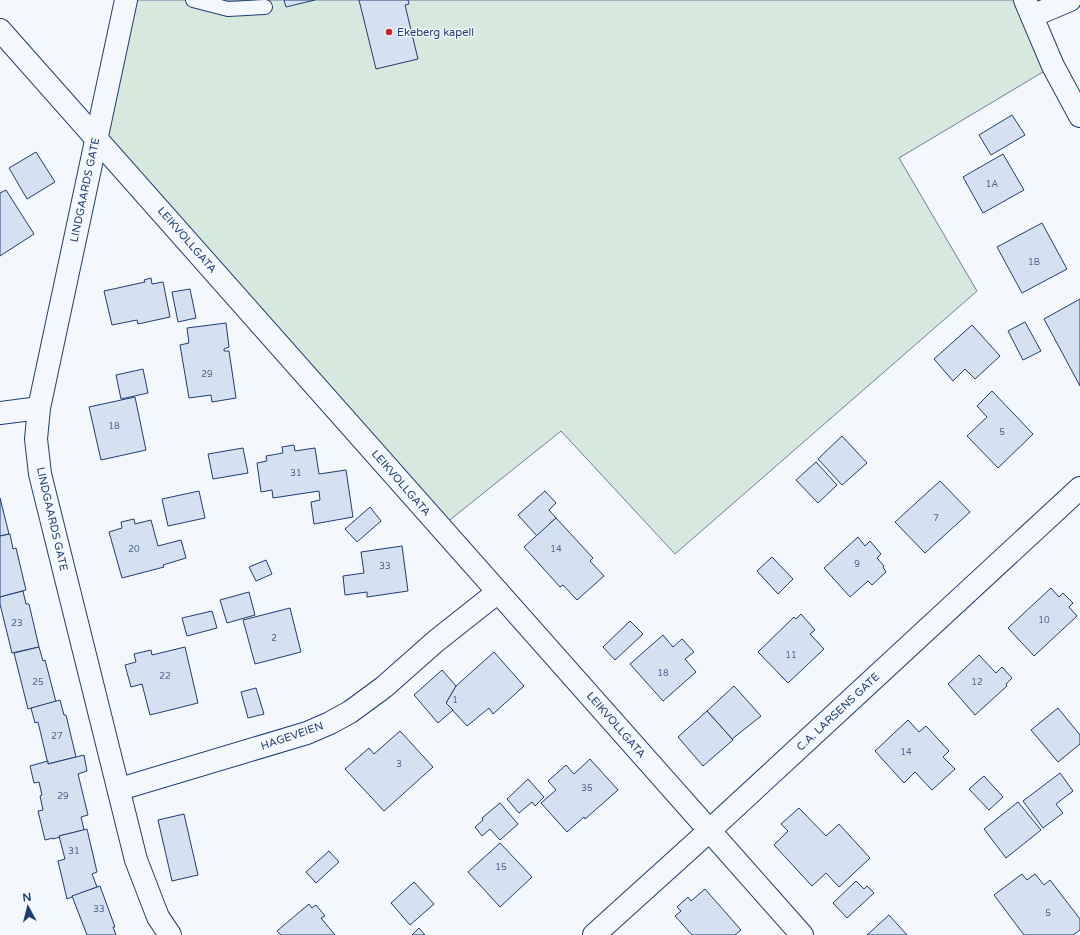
<svg xmlns="http://www.w3.org/2000/svg" width="1080" height="935" font-family="'Varela Round',sans-serif">
	<style>
		.green { fill: #d7e8df; stroke: #687fa3 }
		.building { fill: #d5e0f0; stroke: #1d3f73 }
		.lines { fill: none; stroke-linecap: round; stroke-linejoin: round }
		.service-casing { stroke: #1d3f73; stroke-width: 16 }
		.minor-casing { stroke: #1d3f73; stroke-width: 24 }
		.service { stroke: #f4f7fb; stroke-width: 14 }
		.minor { stroke: #f4f7fb; stroke-width: 22 }
		.poi-dot { fill: #c62828; stroke: #f4f7fb; stroke-width: 1.5 }
		.labels { text-anchor: middle; dominant-baseline: central; stroke-width: 3; stroke-linejoin: round; paint-order: stroke }
		.number-label { font-size: 9px; fill: #4b6792 }
		.poi-label { font-size: 11px; fill: #1d3f73; stroke: #f4f7fb; text-anchor: start }
		.street-label { font-size: 11px; fill: #1d3f73; stroke: #f4f7fb }
	</style>
	<rect width="100%" height="100%" fill="#f4f7fb"/>
	<!-- green -->
	<path class="green" d="M126 0H1027L1053 66 899 158 977 291 675 554 561 431 441 527 96 137Z"/>
	<!-- building -->
	<g class="building">
		<path d="M284 0H315L286 7Z"/>
		<path d="M359 0H408L409 4 405 5 418 59 376 69Z"/>
		<path d="M1012 115 1025 135 991 155 979 135Z"/>
		<path d="M36 152 55 182 27 199 9 168Z"/>
		<path d="M1003 154 1024 190 983 213 963 177Z"/>
		<path d="M6 190 34 234 0 256V193Z"/>
		<path d="M1042 223 1067 269 1022 293 997 247Z"/>
		<path d="M151 278 152 284 163 282 170 317 138 324 137 320 112 325 104 291 145 282 144 280Z"/>
		<path d="M190 289 196 318 178 322 172 292Z"/>
		<path d="M1080 299V386L1044 319Z"/>
		<path d="M1025 322 1041 351 1023 360 1008 331Z"/>
		<path d="M226 323 229 347 224 349V351H229L236 398 212 402 211 395 189 398 180 345 189 343 187 328Z"/>
		<path d="M972 325 1000 356 975 379 965 369 953 381 934 359Z"/>
		<path d="M143 369 148 393 121 399 116 375Z"/>
		<path d="M992 391 1033 434 998 468 967 436 987 417 977 406Z"/>
		<path d="M135 397 146 450 101 460 89 407Z"/>
		<path d="M842 436 867 463 842 485 818 459Z"/>
		<path d="M294 445 295 451 315 448 319 474 346 470 353 517 314 524 311 502 320 500 319 491 273 498 272 490 261 492 257 463 267 461 266 456 283 453 282 447Z"/>
		<path d="M243 448 248 473 213 479 208 454Z"/>
		<path d="M816 462 837 485 818 503 796 480Z"/>
		<path d="M940 481 970 512 925 553 895 522Z"/>
		<path d="M199 491 205 518 168 526 162 499Z"/>
		<path d="M545 491 556 503 549 510 556 518 537 536 518 515Z"/>
		<path d="M0 498 9 534 0 536Z"/>
		<path d="M370 507 381 521 357 542 345 529Z"/>
		<path d="M556 518 593 558 590 561 604 576 577 600 563 585 560 587 524 547Z"/>
		<path d="M134 519 135 524 151 520 158 546 181 540 186 558 163 565 164 567 122 578 109 532 122 528 121 522Z"/>
		<path d="M10 534 13 549 16 548 26 590 0 597V536Z"/>
		<path d="M858 537 865 546 870 541 881 554 877 558 884 566 883 567 886 572 872 585 868 581 850 597 824 568Z"/>
		<path d="M402 546 408 591 367 597V592L345 595 343 576 364 573 361 552Z"/>
		<path d="M772 557 793 579 778 594 757 571Z"/>
		<path d="M266 560 272 574 256 581 249 567Z"/>
		<path d="M1051 588 1059 597 1063 593 1073 603 1069 607 1077 616 1034 656 1008 628Z"/>
		<path d="M23 591 26 604H29L39 647 12 653 0 604V597Z"/>
		<path d="M249 592 255 615 227 623 220 600Z"/>
		<path d="M290 608 301 652 255 664 243 620Z"/>
		<path d="M212 611 217 628 187 636 182 618Z"/>
		<path d="M801 614 815 630 810 634 824 649 788 683 758 652 794 617 796 619Z"/>
		<path d="M630 621 643 634 615 660 603 647Z"/>
		<path d="M663 635 673 647 682 639 694 652 685 659 696 672 663 701 630 664Z"/>
		<path d="M39 647 43 661 45 660 56 702 28 709 14 653Z"/>
		<path d="M185 647 198 703 150 715 142 684 131 687 125 665 136 662 134 654 151 650 152 655Z"/>
		<path d="M494 652 524 686 493 714 489 708 467 726 446 703 456 686Z"/>
		<path d="M979 655 996 673 1002 667 1012 678 1006 684 1007 686 975 715 948 684Z"/>
		<path d="M442 670 456 686 446 703 453 710 438 723 414 695Z"/>
		<path d="M734 686 761 716 732 739 707 711Z"/>
		<path d="M256 688 264 714 248 718 241 692Z"/>
		<path d="M60 700 64 715H66L76 757 48 764 38 722 35 723 31 708Z"/>
		<path d="M1058 708 1080 735V744L1058 762 1031 730Z"/>
		<path d="M707 711 733 740 703 766 678 737Z"/>
		<path d="M908 720 919 732 926 726 949 751 943 757 955 769 932 790 915 772 904 783 875 751Z"/>
		<path d="M400 731 433 767 384 811 345 769 369 748 374 754Z"/>
		<path d="M84 755 87 771 78 774 88 815 81 817 84 830 59 836 60 837 53 839V838L45 840 38 811 43 810 40 796 42 795 39 782 34 783 30 766 48 761V764Z"/>
		<path d="M590 759 618 790 585 819 584 817 567 832 541 803 556 790 548 781 566 765 574 774Z"/>
		<path d="M1060 773 1073 791 1056 804 1063 813 1043 828 1023 801Z"/>
		<path d="M984 776 1003 797 989 810 969 789Z"/>
		<path d="M528 779 544 797 535 806 532 802 519 813 507 799Z"/>
		<path d="M1018 802 1041 830 1006 858 984 829Z"/>
		<path d="M500 803 518 824 500 840 490 829 482 836 475 827 483 820 482 818Z"/>
		<path d="M799 808 826 836 839 824 870 858 839 887 826 873 812 886 774 845 788 831 781 824Z"/>
		<path d="M184 814 198 875 172 881 158 820Z"/>
		<path d="M87 829 97 872 92 874 97 887 67 899 58 861 65 859 59 836Z"/>
		<path d="M500 843 532 877 500 907 468 872Z"/>
		<path d="M329 851 339 862 316 883 306 872Z"/>
		<path d="M1022 874 1027 880 1035 874 1044 885 1050 880 1080 919V930L1073 935H1024L994 895Z"/>
		<path d="M856 881 864 889 867 886 874 893 847 918 833 903Z"/>
		<path d="M414 882 434 904 410 925 391 903Z"/>
		<path d="M100 886 115 927H113L116 935H87L72 896Z"/>
		<path d="M705 889 741 930 735 935H692L675 916 681 911 677 907 688 897 691 901Z"/>
		<path d="M309 904 312 908 316 905 325 916 321 918 335 935H281L277 931Z"/>
		<path d="M889 915 907 935H867Z"/>
		<path d="M419 928 425 935H412Z"/>
	</g>
	<g class="lines">
		<!-- service casing -->
		<g class="service-casing">
			<path id="service" d="M193 0 228 9 265 7"/>
		</g>
		<!-- minor casing -->
		<g class="minor-casing">
			<g id="minor">
				<path d="M126 0 39 408 36 439 40 474 136 860 158 917 170 935"/>
				<path d="M1025 0 1053 66 1080 116"/>
				<path d="M1032 16 1070 0"/>
				<path d="M0 30 802 935"/>
				<path d="M0 413 39 408"/>
				<path d="M120 789 307 733 330 723 350 712 384 687 436 641 498 592"/>
				<path d="M594 935 709 831 1080 488"/>
			</g>
		</g>
		<!-- service -->
		<use href="#service" class="service"/>
		<!-- minor -->
		<use href="#minor" class="minor"/>
	</g>
	<!-- markers -->
	<circle class="poi-dot" cx="389" cy="32" r="4"/>
	<g class="labels">
		<!-- number labels -->
		<g class="number-label">
			<text x="992" y="184">1A</text>
			<text x="1034" y="262">1B</text>
			<text x="207" y="374">29</text>
			<text x="114" y="426">18</text>
			<text x="1002" y="432">5</text>
			<text x="296" y="473">31</text>
			<text x="936" y="518">7</text>
			<text x="134" y="549">20</text>
			<text x="556" y="549">14</text>
			<text x="857" y="564">9</text>
			<text x="385" y="566">33</text>
			<text x="1044" y="620">10</text>
			<text x="17" y="623">23</text>
			<text x="274" y="638">2</text>
			<text x="791" y="655">11</text>
			<text x="663" y="673">18</text>
			<text x="165" y="676">22</text>
			<text x="38" y="682">25</text>
			<text x="977" y="682">12</text>
			<text x="455" y="700">1</text>
			<text x="57" y="736">27</text>
			<text x="906" y="752">14</text>
			<text x="399" y="764">3</text>
			<text x="587" y="788">35</text>
			<text x="63" y="796">29</text>
			<text x="74" y="851">31</text>
			<text x="501" y="867">15</text>
			<text x="99" y="909">33</text>
			<text x="1048" y="913">5</text>
		</g>
		<!-- poi labels -->
		<g class="poi-label">
			<text x="397" y="32">Ekeberg kapell</text>
		</g>
		<!-- street labels -->
		<g class="street-label">
			<text transform="translate(85 190) rotate(-78)">LINDGAARDS GATE</text>
			<text transform="translate(187 240) rotate(49)">LEIKVOLLGATA</text>
			<text transform="translate(401 483) rotate(49)">LEIKVOLLGATA</text>
			<text transform="translate(52 519) rotate(77)">LINDGAARDS GATE</text>
			<text transform="translate(838 712) rotate(-43)">C.A. LARSENS GATE</text>
			<text transform="translate(616 725) rotate(49)">LEIKVOLLGATA</text>
			<text transform="translate(292 736) rotate(-19)">HAGEVEIEN</text>
		</g>
	</g>
	<!-- north arrow -->
	<g transform="translate(28 907) rotate(353)" stroke="#f4f7fb" stroke-width="3" paint-order="stroke">
	<path d="M0-3L7 15L0 10L-7 15Z" fill="#1d3f73"/>
	<text y="-6" font-size="11" font-weight="bold" text-anchor="middle" fill="#1d3f73">N</text>
	</g>
</svg>
